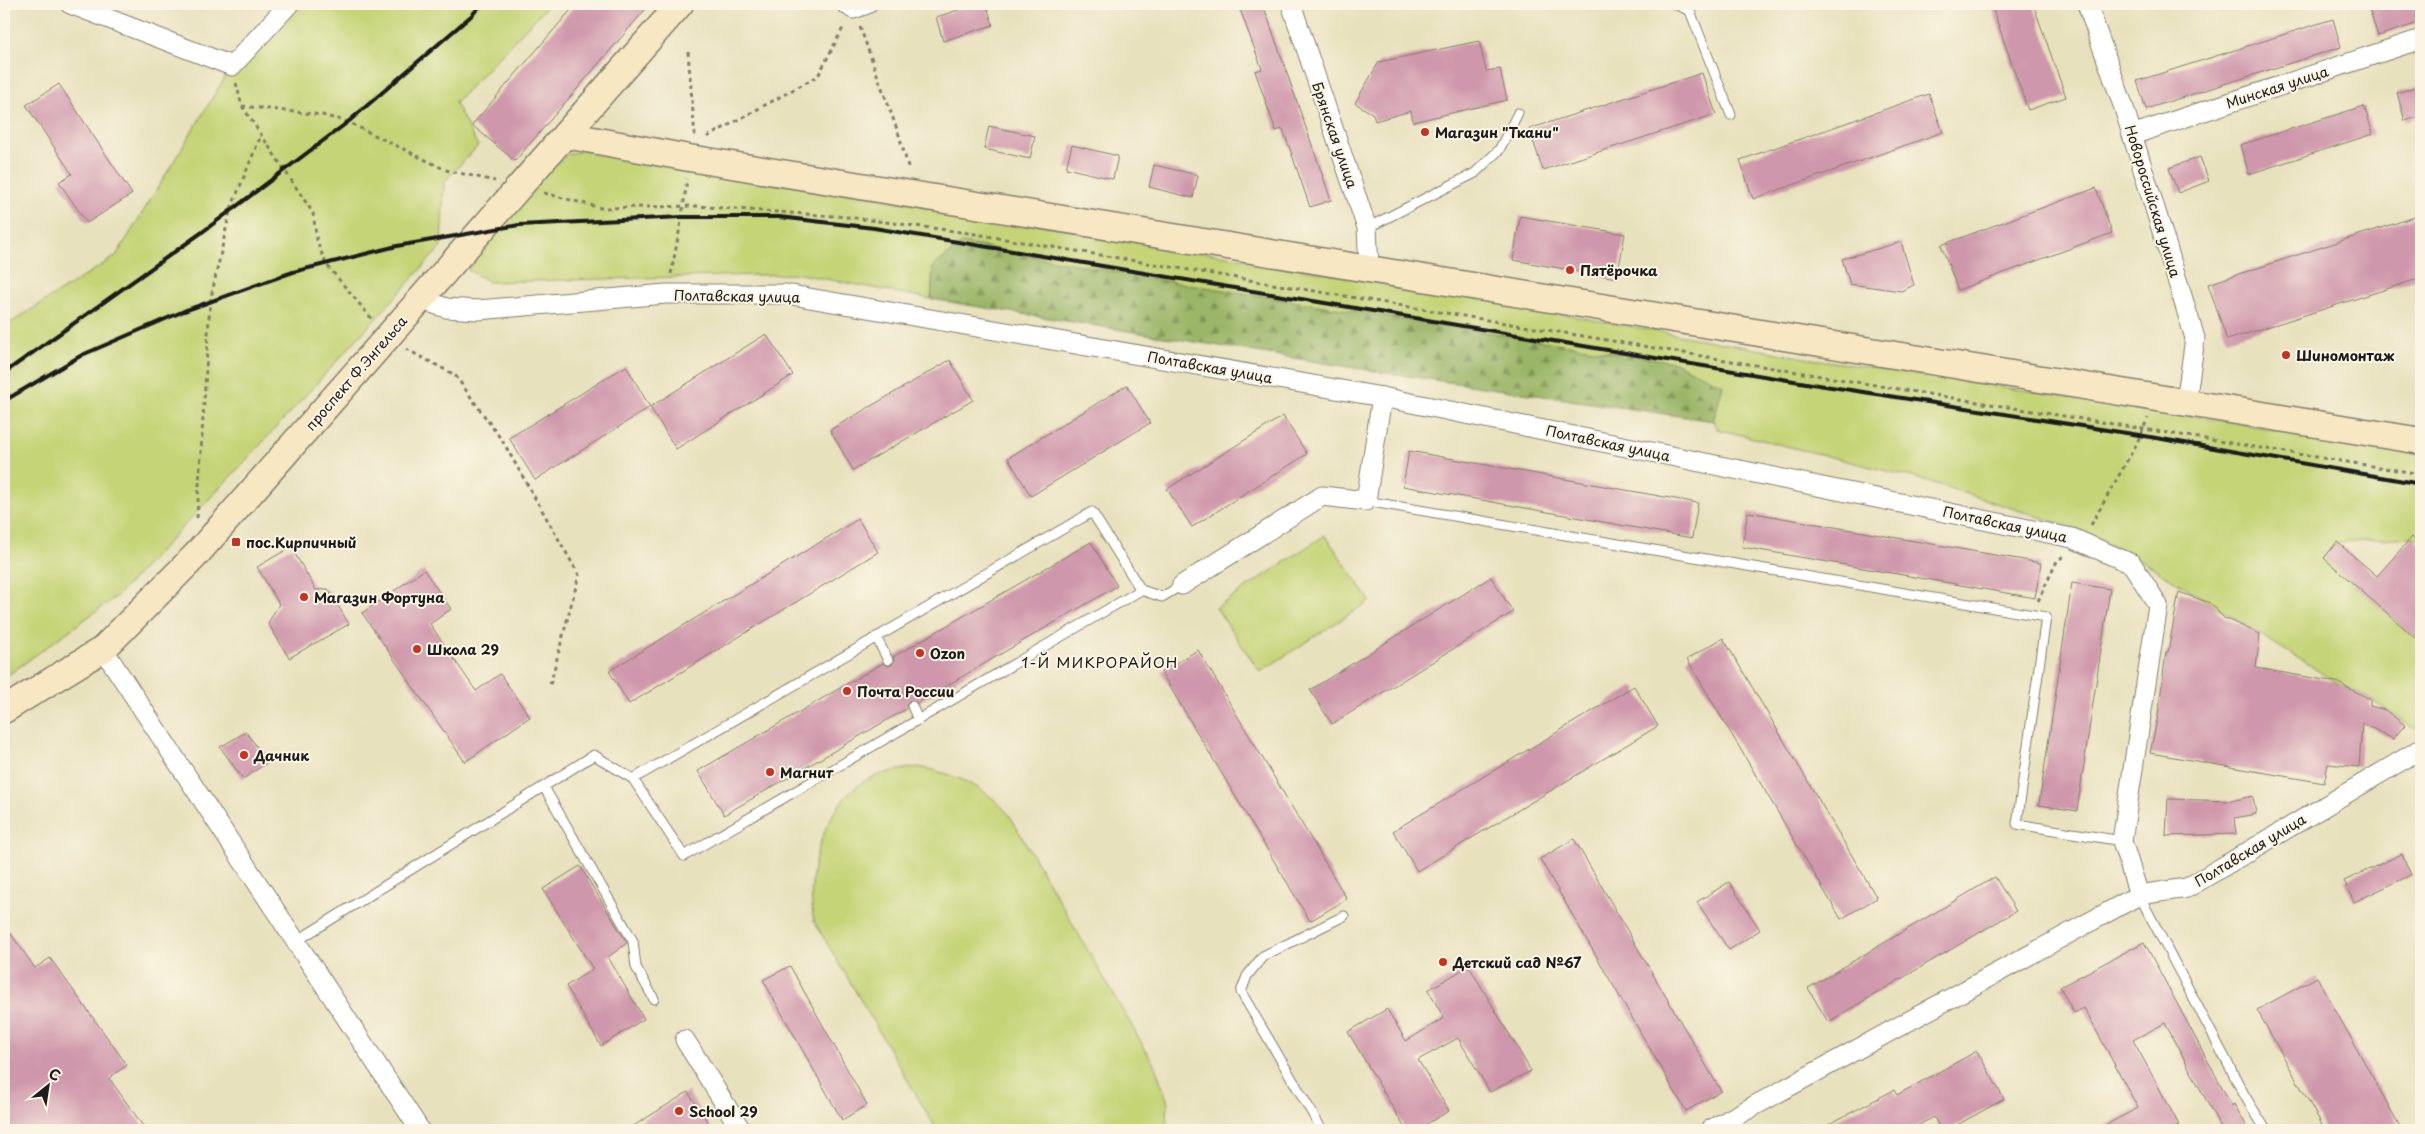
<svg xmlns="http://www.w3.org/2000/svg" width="2425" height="1134" font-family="'Playpen Sans',sans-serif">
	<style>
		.green { fill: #c4d476; stroke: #707849 }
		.forest { fill: url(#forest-firs); stroke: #5c6942 }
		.building { fill: #cf97ab }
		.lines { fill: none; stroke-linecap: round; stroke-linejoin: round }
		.lane-casing { stroke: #827e6c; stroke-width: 11 }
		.street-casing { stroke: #827e6c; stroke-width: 21 }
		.secondary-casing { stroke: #827e6c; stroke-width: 29 }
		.path { stroke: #827e6c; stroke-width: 3; stroke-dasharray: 4 4; stroke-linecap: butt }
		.lane { stroke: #fff; stroke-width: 9 }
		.street { stroke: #fff; stroke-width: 19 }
		.secondary { stroke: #f8e7c3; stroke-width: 26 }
		.rail { stroke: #1c1c1c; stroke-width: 4 }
		.poi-dot { fill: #c8321e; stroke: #fcf5e5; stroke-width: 2 }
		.labels { text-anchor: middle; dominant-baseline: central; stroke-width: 4; stroke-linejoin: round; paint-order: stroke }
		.street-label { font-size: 14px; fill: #1c1c1c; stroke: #fcf5e5 }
		.poi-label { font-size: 14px; font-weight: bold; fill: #1c1c1c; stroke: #fcf5e5; text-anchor: start }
		.neighbourhood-label { font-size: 15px; letter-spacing: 1px; fill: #1c1c1c; stroke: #fcf5e5 }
	</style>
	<defs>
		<pattern id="forest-firs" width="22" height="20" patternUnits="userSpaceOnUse" patternTransform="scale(1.25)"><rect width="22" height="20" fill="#9bb667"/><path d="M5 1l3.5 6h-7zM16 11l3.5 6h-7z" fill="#7e9354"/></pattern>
	</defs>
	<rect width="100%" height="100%" fill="#fcf5e5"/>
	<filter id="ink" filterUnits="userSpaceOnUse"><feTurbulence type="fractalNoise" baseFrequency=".02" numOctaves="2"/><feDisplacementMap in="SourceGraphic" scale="10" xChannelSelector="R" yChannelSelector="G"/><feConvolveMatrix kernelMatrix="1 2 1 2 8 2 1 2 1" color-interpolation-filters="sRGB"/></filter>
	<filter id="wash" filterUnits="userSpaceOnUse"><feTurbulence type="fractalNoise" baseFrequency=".0096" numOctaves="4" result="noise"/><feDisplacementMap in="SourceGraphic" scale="20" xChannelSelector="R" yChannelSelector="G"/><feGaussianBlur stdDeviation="1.12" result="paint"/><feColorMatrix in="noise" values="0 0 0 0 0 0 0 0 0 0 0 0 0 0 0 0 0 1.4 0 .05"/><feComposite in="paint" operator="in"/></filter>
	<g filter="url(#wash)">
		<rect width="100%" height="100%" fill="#e8e1bd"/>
		<!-- green -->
		<g class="green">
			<path d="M288 4H549L455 103 478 146 444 182 441 247 252 454 117 596 4 678V327L116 256 232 66Z"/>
			<path d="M589 149 1423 289 1806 358 2158 410 2421 454V539L2412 537 2337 542 2325 558 2421 643V725L2415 729 2370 699 2336 682 2141 560 2080 530 1924 480 1717 429 1713 421 1723 385 1674 362 1160 280 962 243 933 267 931 299 800 274 489 282 468 270 483 242 538 179 568 154Z"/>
			<path d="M1325 535 1370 601 1260 672 1216 608Z"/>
			<path d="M918 767C954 773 987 787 1010 816L1155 1066 1168 1102 1166 1130H937L814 921C805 877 821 816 856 787 873 773 898 770 918 767Z"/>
		</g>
		<!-- forest -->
		<path class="forest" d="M962 243 1160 280 1674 362 1723 385 1713 421 1367 370 931 299 933 267Z"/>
		<g id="blocks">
			<!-- building -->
			<g class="building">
				<path d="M576 4H650L515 161 472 125Z"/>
				<path d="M978 4H986L993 25 943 41 936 17Z"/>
				<path d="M1238 4H1263L1331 200 1310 207 1283 129 1276 131 1255 71 1262 69Z"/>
				<path d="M1991 4H2033L2066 97 2028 110Z"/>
				<path d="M2382 4H2421V22L2378 36 2369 8Z"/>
				<path d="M2333 19 2341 47 2146 109 2137 81Z"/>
				<path d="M1479 41 1486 71 1500 69 1507 100 1413 122 1411 111 1375 121 1373 114 1355 103 1379 62Z"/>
				<path d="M1702 73 1716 114 1543 170 1529 129Z"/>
				<path d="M59 84 132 194 87 223 59 182 72 174 26 105Z"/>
				<path d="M2421 85V116L2405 121 2397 93Z"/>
				<path d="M1929 94 1943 132 1753 199 1740 160Z"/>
				<path d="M2364 106 2373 134 2249 174 2240 145Z"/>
				<path d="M989 126 1035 136 1030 159 984 149Z"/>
				<path d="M1072 145 1118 156 1113 179 1066 168Z"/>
				<path d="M2200 157 2209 181 2178 193 2169 168Z"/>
				<path d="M1154 165 1198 175 1193 198 1149 187Z"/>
				<path d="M2096 188 2112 233 1958 290 1941 245Z"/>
				<path d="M2421 215V278L2227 340 2208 284Z"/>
				<path d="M1520 216 1625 234 1617 278 1513 260Z"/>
				<path d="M1901 242 1914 285 1901 291 1850 284 1842 259Z"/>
				<path d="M766 334 793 375 676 449 650 407Z"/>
				<path d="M950 360 973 400 853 470 830 430Z"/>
				<path d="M626 366 650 407 535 480 509 438Z"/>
				<path d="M1127 385 1150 423 1031 496 1008 458Z"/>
				<path d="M1283 416 1307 454 1192 527 1167 489Z"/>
				<path d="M1409 451 1698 503 1692 538 1403 486Z"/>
				<path d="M1748 512 2041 563 2035 598 1742 547Z"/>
				<path d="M858 519 878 552 629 704 609 671Z"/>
				<path d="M2412 537 2421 546V643L2324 558 2337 542 2377 576Z"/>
				<path d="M1091 542 1117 586 917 703 909 700 906 705V709L724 815 698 771 883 663 887 666 891 665 894 661 893 657Z"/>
				<path d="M291 547 316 590 328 589 349 624 289 658 268 623 279 604 257 567Z"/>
				<path d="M424 570 451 609 430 624 476 691 500 674 530 717 465 762 362 613Z"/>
				<path d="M1491 577 1513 612 1332 724 1310 690Z"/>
				<path d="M2072 583 2110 589 2077 811 2039 805Z"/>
				<path d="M2179 592 2210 603 2224 618 2260 634 2256 668 2336 682 2370 699V706L2385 710 2405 725 2393 739 2362 723 2359 767 2328 764 2324 783 2150 753 2158 716 2166 652H2168Z"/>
				<path d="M1723 638 1877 898 1841 919 1687 659Z"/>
				<path d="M1198 650 1347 899 1310 921 1161 672Z"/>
				<path d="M1634 686 1658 726 1417 871 1393 831Z"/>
				<path d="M246 732 268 762 243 779 220 747Z"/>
				<path d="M2253 796 2256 814 2234 818 2236 834 2166 836 2168 799 2231 801Z"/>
				<path d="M1574 839 1721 1091 1686 1111 1540 859Z"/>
				<path d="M2402 854 2411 875 2354 902 2344 881Z"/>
				<path d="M580 866 627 943 608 957 644 1019 601 1046 566 986 593 969 543 889Z"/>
				<path d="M1995 877 2016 911 1828 1022 1808 988Z"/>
				<path d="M1729 882 1760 930 1729 950 1697 902Z"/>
				<path d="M4 924 35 968 50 958 127 1065 109 1078 146 1130H4Z"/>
				<path d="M2144 942 2232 1106 2234 1104 2249 1130H2222L2165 1023 2133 1040 2179 1125 2168 1130H2096L2138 1108 2084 1008 2074 1013 2060 987Z"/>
				<path d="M790 966 867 1105 842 1120 763 980Z"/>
				<path d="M1469 966 1531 1071 1490 1092 1458 1038 1418 1060 1449 1111 1416 1130H1406L1348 1032 1387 1009 1406 1041 1444 1018 1428 990Z"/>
				<path d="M2317 977 2402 1130H2325L2257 1010Z"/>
				<path d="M1977 1051 2004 1099 1948 1130H1941L1934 1117 1909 1130H1818L1894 1090 1897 1095Z"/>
				<path d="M688 1092 713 1130H627Z"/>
			</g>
		</g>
	</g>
	<g filter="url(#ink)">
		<use href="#blocks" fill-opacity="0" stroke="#827e6c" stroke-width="1"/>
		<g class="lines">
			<!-- lane casing -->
			<g class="lane-casing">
				<g id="lane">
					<path d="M1675 4 1690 11 1731 115"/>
					<path d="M1367 228 1475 173 1499 150 1518 113"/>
					<path d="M1366 501 2046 617 2017 824 2122 841"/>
					<path d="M876 637 888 660"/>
					<path d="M912 706 918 720"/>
					<path d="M633 779 684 856 1141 590"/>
					<path d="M544 787 633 941 636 967 654 999"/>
					<path d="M2139 895 2246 1098 2266 1130"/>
					<path d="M295 942 594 755 633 779 1092 512 1141 590 1162 597 1182 585"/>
					<path d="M1322 1130 1241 992 1247 976 1263 956 1344 916"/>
				</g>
			</g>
			<!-- street casing -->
			<g class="street-casing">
				<g id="street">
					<path d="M70 4 232 66 289 4"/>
					<path d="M846 4 853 9 867 4"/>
					<path d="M1291 4 1367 228 1369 269"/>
					<path d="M2087 4 2123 105 2195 338 2186 403"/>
					<path d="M2132 135 2421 39"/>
					<path d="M420 299 446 308 478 310 666 294H786L1382 397 2072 538 2132 564 2158 605 2122 841 2139 895"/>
					<path d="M1182 585 1322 496 1366 501 1382 397"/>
					<path d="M103 649 420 1130"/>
					<path d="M685 1040 741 1130"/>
					<path d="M1710 1130 2139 895 2187 888 2421 749"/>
				</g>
			</g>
			<!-- secondary casing -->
			<g class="secondary-casing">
				<g id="secondary">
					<path d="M566 135 689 158 2421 441"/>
					<path d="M4 710 103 649 195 556 680 4"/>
				</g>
			</g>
			<!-- path -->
			<g class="path">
				<path d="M860 27 899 135 909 170"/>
				<path d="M688 52 695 137"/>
				<path d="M236 83 242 106 313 213 317 242 326 264 372 319"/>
				<path d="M242 106 322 115 348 122 446 170 495 181"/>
				<path d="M707 137 818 76 844 26"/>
				<path d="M544 193 601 208 694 206 847 217 969 233 1922 393 2421 474"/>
				<path d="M671 274 682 217 687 179"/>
				<path d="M406 349 455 375 503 442 579 575 550 685"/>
				<path d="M197 518 210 302 230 211 261 135"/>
				<path d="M2091 525 2136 445 2148 418"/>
				<path d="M2038 601 2057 561 2065 555"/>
			</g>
			<!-- lane -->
			<use href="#lane" class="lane"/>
			<!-- street -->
			<use href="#street" class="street"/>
			<!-- secondary -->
			<use href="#secondary" class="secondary"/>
			<!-- rail -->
			<g class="rail">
				<path d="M4 373 201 233 348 122 471 16 482 4"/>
				<path d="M4 401 82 355 184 311 293 272 397 246 519 225 682 217H779L874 228 1812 384 2139 435 2421 484"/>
			</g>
		</g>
	</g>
	<!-- markers -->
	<g class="poi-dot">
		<circle cx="1425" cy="132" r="5"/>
		<circle cx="1570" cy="270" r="5"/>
		<circle cx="2286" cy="355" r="5"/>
		<rect x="231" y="537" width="10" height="10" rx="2.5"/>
		<circle cx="304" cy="597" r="5"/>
		<circle cx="417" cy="649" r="5"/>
		<circle cx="920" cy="653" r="5"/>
		<circle cx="847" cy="691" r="5"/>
		<circle cx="244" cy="755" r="5"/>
		<circle cx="770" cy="772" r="5"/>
		<circle cx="1443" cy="962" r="5"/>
		<circle cx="679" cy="1111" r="5"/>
	</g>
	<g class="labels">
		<!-- street labels -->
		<g class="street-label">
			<text transform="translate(2277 87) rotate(-18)">Минская улица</text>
			<text transform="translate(1335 135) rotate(71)">Брянская улица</text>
			<text transform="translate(2153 201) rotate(73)">Новороссийская улица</text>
			<text transform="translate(737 296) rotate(1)">Полтавская улица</text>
			<text transform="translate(1210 367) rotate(10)">Полтавская улица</text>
			<text transform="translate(356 373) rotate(-49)">проспект Ф.Энгельса</text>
			<text transform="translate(1608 443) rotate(12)">Полтавская улица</text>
			<text transform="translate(2005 524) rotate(12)">Полтавская улица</text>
			<text transform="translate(2250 850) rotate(-31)">Полтавская улица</text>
		</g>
		<!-- poi labels -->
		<g class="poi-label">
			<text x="1435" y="132">Магазин "Ткани"</text>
			<text x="1580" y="270">Пятёрочка</text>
			<text x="2296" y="355">Шиномонтаж</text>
			<text x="246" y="542">пос.Кирпичный</text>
			<text x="314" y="597">Магазин Фортуна</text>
			<text x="427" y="649">Школа 29</text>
			<text x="930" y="653">Ozon</text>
			<text x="857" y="691">Почта России</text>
			<text x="254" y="755">Дачник</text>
			<text x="780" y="772">Магнит</text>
			<text x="1453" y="962">Детский сад №67</text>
			<text x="689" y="1111">School 29</text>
		</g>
		<!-- neighbourhood labels -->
		<g class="neighbourhood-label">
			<text x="1100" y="661">1-Й МИКРОРАЙОН</text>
		</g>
	</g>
	<!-- margin -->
	<rect width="2425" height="1134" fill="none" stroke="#fcf5e5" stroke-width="20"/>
	<!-- north arrow -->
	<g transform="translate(48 1086) rotate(30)" stroke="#fcf5e5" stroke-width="4" paint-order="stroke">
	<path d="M0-4L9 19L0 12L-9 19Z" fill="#1c1c1c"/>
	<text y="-8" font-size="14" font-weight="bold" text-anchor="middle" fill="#1c1c1c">С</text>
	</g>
</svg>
